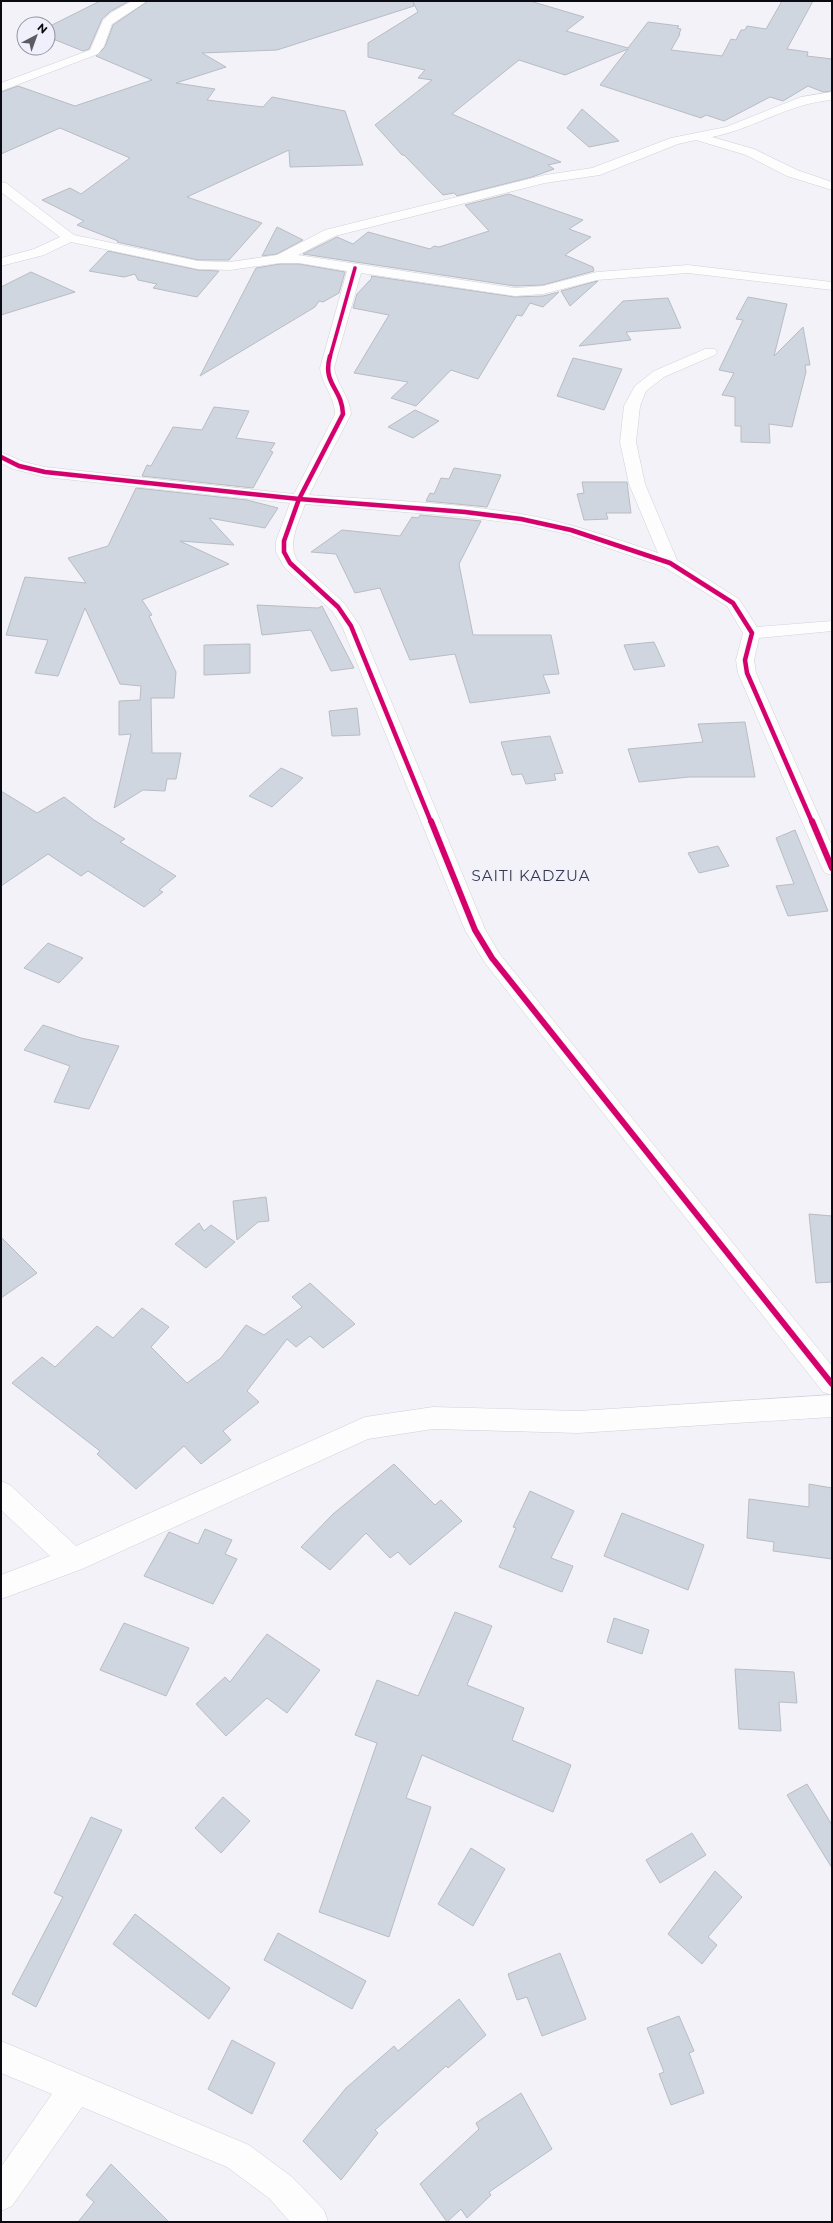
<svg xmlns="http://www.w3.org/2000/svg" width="833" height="2223" font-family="Montserrat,sans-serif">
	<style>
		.building { fill: #cfd6e0; stroke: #b9bcc3 }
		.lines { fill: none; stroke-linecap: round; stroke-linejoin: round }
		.street-casing { stroke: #d0d0d8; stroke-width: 1 }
		.street { fill: #fdfdfe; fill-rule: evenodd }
		.cycleway-far2-casing { stroke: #eff0fb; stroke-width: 5 }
		.cycleway-far1-casing { stroke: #eff0fb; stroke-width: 6 }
		.cycleway-casing { stroke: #eff0fb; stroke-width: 8 }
		.cycleway-far2 { stroke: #d6006c; stroke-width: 3.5 }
		.cycleway-far1 { stroke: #d6006c; stroke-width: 4.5 }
		.cycleway { stroke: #d6006c; stroke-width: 6 }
		.labels { text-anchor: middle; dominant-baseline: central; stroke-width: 3; stroke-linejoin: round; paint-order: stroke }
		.quarter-label { font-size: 15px; letter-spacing: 1px; fill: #37384d; stroke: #eff0fb }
	</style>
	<rect width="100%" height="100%" fill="#f2f2f8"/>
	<!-- building -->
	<g class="building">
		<path d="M100 1H129L111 11 102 19 89 49 83 51 48 37V27Z"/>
		<path d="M148 1H530L584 17 566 31 628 48 648 22 679 26 677 28 681 29 679 34H680L671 50 722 56 731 39 736 40 741 30H745L747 26 766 29 782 1H813L787 49 808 52 807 56 832 59V91L823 92 808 86 783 101 770 97 724 121 706 115 701 118 600 85 628 49 565 75 519 60 452 114 561 162 548 165 554 169 532 177 457 196 454 193 443 195 404 155H402L375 125 432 80 418 78 425 70 368 57V43L418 12 413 2 414 6 277 50 202 53 226 67 176 83 215 89 207 100 263 107 272 97 345 111 363 165 290 167 289 150 187 197 262 223 229 260H198L117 242 118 241 77 225 84 221 42 200 70 188 81 194 130 158 60 128 1 154V92L18 86 75 106 152 80 96 56 105 47 113 25Z"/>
		<path d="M582 109 619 141 589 147 567 128Z"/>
		<path d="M509 194 583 220 569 229 591 237 565 255 593 267 594 271 543 285 515 286 303 254 337 237 353 244 368 232 430 249 434 246 439 247 489 231 465 205Z"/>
		<path d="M277 227 303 240 277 254 262 256Z"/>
		<path d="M108 251 198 270 219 271 197 297 153 288 157 284 138 280 135 274 124 277 89 271Z"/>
		<path d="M280 264H299L345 272 339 293 323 302 319 301 315 307 200 376 256 268Z"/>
		<path d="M31 272 75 292 1 315V287Z"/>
		<path d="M371 276 515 297 543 296 559 292 543 307 530 303 522 316 517 315 478 379 451 370 416 406 391 398 408 382 354 373 389 315 353 308 357 294 372 278Z"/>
		<path d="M598 281 570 306 561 291 597 281Z"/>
		<path d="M748 297 787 304 774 356 803 327 810 365H805L806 372 792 427 769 424 770 443 741 442V426H735V397L722 395 734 373 719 370 743 320 736 319Z"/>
		<path d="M668 298 681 328 626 332 631 340 579 346 623 301Z"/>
		<path d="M573 358 622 369 604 410 557 396Z"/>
		<path d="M214 407 249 411 236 438 275 443 270 451 273 452 253 488 142 476 147 465 151 466 173 427 202 430Z"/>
		<path d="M415 410 439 421 413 438 388 427Z"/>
		<path d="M454 468 501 475 487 507 426 501 430 493 434 494 441 478 449 479Z"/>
		<path d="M582 482H627L631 513H606L608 519 584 520 577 494 584 493Z"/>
		<path d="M136 488 247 500 278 508 265 528 209 518 234 545 180 541 229 564 142 600 152 615 149 616 176 672 174 698H151L152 753H181L176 779H167L165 791 143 790 114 808 131 734 119 735V701L140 700 141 686 120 684 85 608 58 676 35 673 48 640 6 635 25 577 86 583 68 558 108 546Z"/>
		<path d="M420 515 481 521 459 564 473 635H551L559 674 543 675 550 693 470 703 455 654 410 660 380 588 355 593 336 554 311 552 342 530 400 536 412 517 418 518Z"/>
		<path d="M257 605 318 608 322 606 354 668 331 671 311 630 262 635Z"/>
		<path d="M654 642 665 666 634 670 624 645Z"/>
		<path d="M250 644V673L204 675V645Z"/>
		<path d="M357 708 360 735 332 736 329 711Z"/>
		<path d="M745 722 755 777H689L639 782 628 749 703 742 698 724Z"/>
		<path d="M550 736 563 773 554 774 556 780 526 784 522 774 512 775 501 742Z"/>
		<path d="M281 768 303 778 272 807 249 796Z"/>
		<path d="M1 791 37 813 64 797 94 820 125 839 120 842 176 876 159 890 163 892 144 907 88 871 81 876 48 854 1 886Z"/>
		<path d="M795 830 828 911 788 916 776 886 794 884 776 838Z"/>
		<path d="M718 846 729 866 699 873 688 853Z"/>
		<path d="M48 943 83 958 59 983 24 968Z"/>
		<path d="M43 1025 81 1038 119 1046 89 1109 54 1102 70 1066 24 1050Z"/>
		<path d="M266 1197 269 1221 258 1222 237 1240 233 1201Z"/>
		<path d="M809 1214 832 1216V1282L816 1283Z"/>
		<path d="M199 1223 204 1231 211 1225 235 1242 206 1268 175 1244Z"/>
		<path d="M1 1237 37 1273 1 1298Z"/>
		<path d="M310 1283 355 1324 323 1348 310 1336 296 1347 287 1339 247 1391 259 1402 223 1431 231 1440 201 1464 184 1446 136 1489 97 1454 100 1451 12 1383 42 1357 55 1367 97 1326 113 1338 142 1308 169 1327 151 1347 187 1383 221 1358 246 1325 264 1335 302 1307 292 1297Z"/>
		<path d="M394 1464 435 1505 441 1500 462 1521 410 1565 398 1552 390 1558 366 1533 330 1570 301 1547 333 1514Z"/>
		<path d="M809 1484 832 1488V1559L773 1551 774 1542 747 1538 749 1499 809 1507Z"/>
		<path d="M530 1491 574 1511 551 1558 573 1566 562 1592 499 1567 516 1528 513 1527Z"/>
		<path d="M622 1513 704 1545 688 1590 604 1556Z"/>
		<path d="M205 1529 232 1540 225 1554 237 1559 213 1604 144 1576 169 1532 198 1544Z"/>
		<path d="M455 1612 492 1626 467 1685 524 1708 512 1740 571 1765 553 1812 422 1755 406 1798 431 1807 389 1937 319 1912 377 1743 355 1735 377 1680 418 1696Z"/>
		<path d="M614 1618 649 1630 642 1654 607 1642Z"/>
		<path d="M124 1623 189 1648 166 1696 100 1670Z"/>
		<path d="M267 1634 320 1670 287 1713 267 1698 226 1736 196 1704 225 1677 230 1682Z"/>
		<path d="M735 1669 794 1672 797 1703 779 1702 781 1731 739 1729Z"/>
		<path d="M807 1784 832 1825V1868L787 1795Z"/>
		<path d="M223 1797 250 1821 221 1853 195 1828Z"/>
		<path d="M91 1817 122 1830 36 2007 12 1994 63 1897 54 1893Z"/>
		<path d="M692 1833 706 1855 660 1883 646 1860Z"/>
		<path d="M471 1848 505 1869 473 1926 438 1904Z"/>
		<path d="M715 1871 742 1897 708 1937 717 1945 702 1964 668 1934Z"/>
		<path d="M135 1914 230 1988 209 2019 113 1944Z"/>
		<path d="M278 1933 366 1981 352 2009 264 1960Z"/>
		<path d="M560 1953 586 2019 542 2036 527 1997 517 2000 508 1974Z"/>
		<path d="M459 1999 486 2035 448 2068 446 2066 375 2130 378 2133 341 2180 303 2141 346 2088 394 2046 398 2051Z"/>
		<path d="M679 2016 694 2051 689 2053 704 2093 671 2105 659 2074 664 2072 647 2028Z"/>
		<path d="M232 2040 275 2063 252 2114 208 2089Z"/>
		<path d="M521 2093 552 2149 489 2192 491 2195 467 2218 461 2209 447 2222 420 2184 479 2129 476 2123Z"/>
		<path d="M111 2164 169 2222H78L94 2202 86 2195Z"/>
	</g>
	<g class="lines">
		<!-- street casing -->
		<g class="street-casing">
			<g id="street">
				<path d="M132 1H147L112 24 104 46 98 54 1 91V83L90 50 103 20 112 12Z"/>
				<path d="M832 92V100C790 103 753 129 712 137L754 149 797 170 832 182V190L787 176 746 155 696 140 678 144 600 175 545 183 335 236 298 255 515 288 543 286 597 272 688 265 832 282V290L688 273 597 280 543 294 515 296 361 273 334 368C337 385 350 397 351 414L309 495C379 500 451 502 521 514 568 522 613 538 658 553L629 484 620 442 624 406 635 386 654 371 705 349H715L717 352 715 355 664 377 646 391 640 406 636 442 645 484 677 560 739 599 757 627 832 621V631L759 638 754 660 756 673 832 846V875L825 873 822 868 738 673 736 660 743 633 727 606 664 567 567 534 521 524 465 517 305 504C299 523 287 542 297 560L344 603 360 626 485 929 499 953 832 1366V1395L823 1392 485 963 465 930 342 626 332 611 284 567 276 552V541L290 503 45 477 13 469 1 463V452L24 462 45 467 294 494 335 414C335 397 322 385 320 368L347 271 299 263H280L230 270 198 269 71 242 44 255 1 266V258L34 249 60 237 1 192V182L6 183 74 235 198 261 230 262 277 255 325 230 545 175 592 168 671 138 726 127 801 97Z"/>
				<path d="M832 1395V1417L578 1433 433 1429 368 1439 82 1569 1 1599V1575L50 1556 1 1510V1481L10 1485 76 1546 365 1417 433 1407 578 1411Z"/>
				<path d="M1 2041 249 2145 292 2177 324 2210 328 2222H290L270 2199 227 2167 82 2107 12 2206 1 2211V2167L52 2094 1 2073Z"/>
			</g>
		</g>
		<!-- street -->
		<use href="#street" class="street"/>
		<!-- cycleway-far2 casing -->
		<g class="cycleway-far2-casing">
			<path id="cycleway-far2" d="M330 357 355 268"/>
		</g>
		<!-- cycleway-far1 casing -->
		<g class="cycleway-far1-casing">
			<g id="cycleway-far1">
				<path d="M330 356C322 384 342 388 343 414L299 499 284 541V552L290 563 338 607 351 626 431 822"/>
				<path d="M1 457 19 466 45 472 299 499 465 512 521 519 571 530 670 563 733 603 752 633 745 660 747 673 812 822"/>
			</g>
		</g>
		<!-- cycleway casing -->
		<g class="cycleway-casing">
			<g id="cycleway">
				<path d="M431 821 475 930 492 958 832 1384"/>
				<path d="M812 821 832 868"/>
			</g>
		</g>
		<!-- cycleway-far2 -->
		<use href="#cycleway-far2" class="cycleway-far2"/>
		<!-- cycleway-far1 -->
		<use href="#cycleway-far1" class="cycleway-far1"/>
		<!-- cycleway -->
		<use href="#cycleway" class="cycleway"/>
	</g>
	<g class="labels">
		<!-- quarter labels -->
		<g class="quarter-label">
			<text x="531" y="875">SAITI KADZUA</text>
		</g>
	</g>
	<!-- border -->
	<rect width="833" height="2223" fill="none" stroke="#0a0a13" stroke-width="4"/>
	<!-- north arrow -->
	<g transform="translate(36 36) rotate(41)"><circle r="19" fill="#eff0fb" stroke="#93949e"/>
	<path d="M0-3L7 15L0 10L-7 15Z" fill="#5b5b63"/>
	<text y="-6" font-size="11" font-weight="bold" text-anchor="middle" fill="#0a0a13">N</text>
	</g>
</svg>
